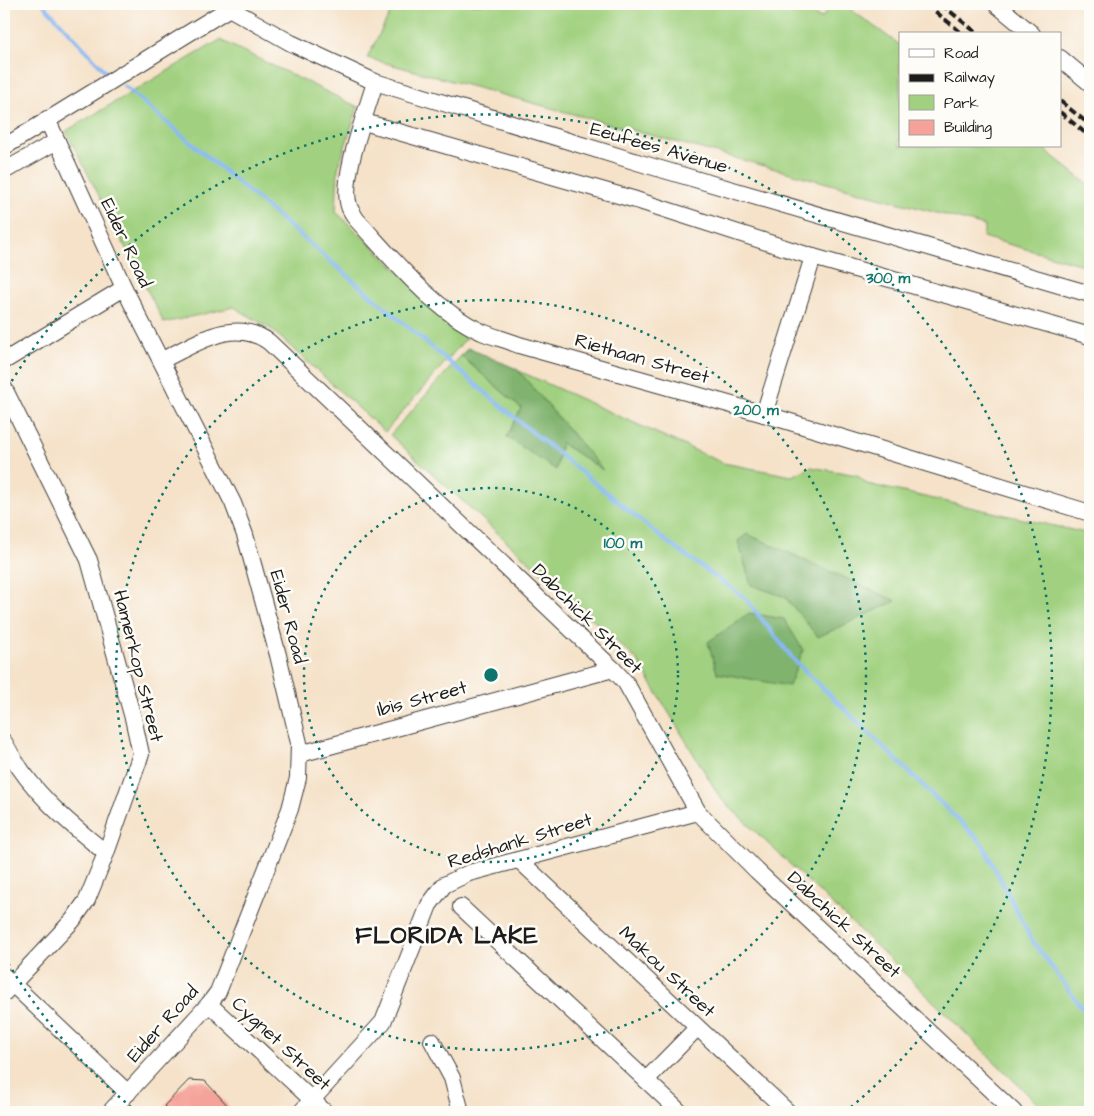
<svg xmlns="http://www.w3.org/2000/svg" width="1094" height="1116" font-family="'Architects Daughter',sans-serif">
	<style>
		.green { fill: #a1d180; stroke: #5e764e }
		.forest { fill: #80b36e; stroke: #4e6845 }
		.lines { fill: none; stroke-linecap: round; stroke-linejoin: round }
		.stream { stroke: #88b9f4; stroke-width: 4 }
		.building { fill: #f5a39a }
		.minor-casing { stroke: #3d3a36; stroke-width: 18 }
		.minor { stroke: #fff; stroke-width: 16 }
		.rail { stroke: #1c1c1c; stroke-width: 4; stroke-dasharray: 8 4; stroke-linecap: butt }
		.ring { fill: none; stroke: #0f766e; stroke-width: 2.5; stroke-dasharray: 2.5 5 }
		.labels { text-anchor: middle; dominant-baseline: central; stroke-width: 5; stroke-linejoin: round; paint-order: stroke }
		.street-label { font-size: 19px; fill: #1c1c1c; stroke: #fdfcf7 }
		.district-label { font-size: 24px; font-weight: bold; letter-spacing: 1px; fill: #1c1c1c; stroke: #fdfcf7 }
		.centre { fill: #0f766e; stroke: #fdfcf7; stroke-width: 2.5 }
		.ring-label { font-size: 15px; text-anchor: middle; font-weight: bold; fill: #0f766e; stroke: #fdfcf7; stroke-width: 5; stroke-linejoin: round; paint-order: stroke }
	</style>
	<rect width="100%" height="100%" fill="#fdfcf7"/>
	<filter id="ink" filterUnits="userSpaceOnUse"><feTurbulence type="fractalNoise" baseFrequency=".02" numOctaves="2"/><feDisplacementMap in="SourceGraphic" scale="10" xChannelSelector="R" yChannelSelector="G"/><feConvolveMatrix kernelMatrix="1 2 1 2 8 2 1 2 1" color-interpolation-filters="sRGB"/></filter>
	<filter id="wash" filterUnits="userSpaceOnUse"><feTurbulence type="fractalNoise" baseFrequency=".0096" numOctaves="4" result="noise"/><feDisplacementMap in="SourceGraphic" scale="20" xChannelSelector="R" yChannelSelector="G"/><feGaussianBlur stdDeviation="1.12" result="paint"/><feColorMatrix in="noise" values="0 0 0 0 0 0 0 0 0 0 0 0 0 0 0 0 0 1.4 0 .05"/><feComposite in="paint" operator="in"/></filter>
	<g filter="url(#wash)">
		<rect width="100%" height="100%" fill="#f5e2c9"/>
		<!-- green -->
		<g class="green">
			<path d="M395 4H786L822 18 831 4H843L900 45V146H1040L1090 186V267L983 237 985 226 367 58Z"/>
			<path d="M220 40 358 107 338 168 336 212 468 336 385 432 271 329 234 307 164 323 66 131Z"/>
			<path d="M468 348 723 463 792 476 811 467 857 475 867 484 1090 534V1112H1046L890 959 721 799 637 660 390 435Z"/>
		</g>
		<!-- forest -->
		<g class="forest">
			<path d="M468 348 517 369 603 470 561 443 556 470 507 437 521 408 461 356Z"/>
			<path d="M747 534 896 601 818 637 785 597 751 585 738 541Z"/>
			<path d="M749 613 784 619 803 650 789 686 717 673 708 642Z"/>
		</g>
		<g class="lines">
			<!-- stream -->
			<g class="stream">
				<path d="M43 4 107 73"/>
				<path d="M124 86 520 422 667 542 745 598 794 660 982 843 1031 939 1090 1019"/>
			</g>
		</g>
		<g id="blocks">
			<!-- building -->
			<path class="building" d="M189 1080 205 1081 230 1108 226 1112H168L170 1111 164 1106Z"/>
		</g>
	</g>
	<g filter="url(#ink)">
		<use href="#blocks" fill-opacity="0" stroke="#3d3a36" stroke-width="1"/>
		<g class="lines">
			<!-- minor casing -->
			<g class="minor-casing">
				<g id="minor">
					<path d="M996 4 1032 34"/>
					<path d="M229 8 291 43 375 82 647 165 1090 294"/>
					<path d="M1060 58 1090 83"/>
					<path d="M375 82C367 111 340 178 349 206 350 210 354 215 356 219 393 259 432 309 482 332 494 337 507 340 519 345L764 414 1090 513"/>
					<path d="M47 119 124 288 233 503 245 535 278 655 299 743 298 778 290 809 218 992 209 1004 110 1112"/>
					<path d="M364 122 636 200 813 257 1090 336"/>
					<path d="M4 147 236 4"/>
					<path d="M4 171 57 141"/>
					<path d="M162 360C196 344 233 316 269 342L613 669 626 683 698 812 757 871 1014 1112"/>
					<path d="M4 361 124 288"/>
					<path d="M4 388 89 560 133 718 141 754 106 853 87 900 73 920 4 993"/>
					<path d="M764 414 813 257"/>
					<path d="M4 742C28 789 66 821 106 853"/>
					<path d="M300 754 613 669"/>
					<path d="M519 860 788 1112"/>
					<path d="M461 907 680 1112"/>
					<path d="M4 976 128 1093"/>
					<path d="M209 1004 325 1112"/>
					<path d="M432 1041 452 1078 461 1112"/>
					<path d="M646 1080 697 1028"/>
					<path d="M301 1112 383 1022 429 905 444 885 469 873 698 812"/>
				</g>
			</g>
			<!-- minor -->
			<use href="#minor" class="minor"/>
			<!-- rail -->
			<g class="rail">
				<path d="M926 4 963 34"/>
				<path d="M941 4 978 34"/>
				<path d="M1060 101 1090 125"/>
				<path d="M1060 112 1090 137"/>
			</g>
		</g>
	</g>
	<!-- distance rings -->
	<g class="ring">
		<circle cx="491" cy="675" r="187"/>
		<circle cx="491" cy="675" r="375"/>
		<path d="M137 1112A562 562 0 0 1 4 956M4 394A562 562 0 1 1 845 1112"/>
	</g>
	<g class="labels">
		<!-- street labels -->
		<g class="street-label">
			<text transform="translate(659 148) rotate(16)">Eeufees Avenue</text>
			<text transform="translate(126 243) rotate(65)">Eider Road</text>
			<text transform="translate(642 359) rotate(16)">Riethaan Street</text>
			<text transform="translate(288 617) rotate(75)">Eider Road</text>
			<text transform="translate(587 619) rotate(45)">Dabchick Street</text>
			<text transform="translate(138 666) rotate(76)">Hamerkop Street</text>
			<text transform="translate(422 699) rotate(-15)">Ibis Street</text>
			<text transform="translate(520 841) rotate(-17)">Redshank Street</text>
			<text transform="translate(844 925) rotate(43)">Dabchick Street</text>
			<text transform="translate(667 972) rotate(43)">Makou Street</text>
			<text transform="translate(163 1024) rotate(-48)">Eider Road</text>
			<text transform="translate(281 1044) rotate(43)">Cygnet Street</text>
		</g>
		<!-- district labels -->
		<g class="district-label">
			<text x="447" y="936">FLORIDA LAKE</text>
		</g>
	</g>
	<circle cx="491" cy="675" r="8" class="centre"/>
	<g class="ring-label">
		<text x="888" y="283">300 m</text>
		<text x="756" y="415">200 m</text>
		<text x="623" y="548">100 m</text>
	</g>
	<!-- margin -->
	<rect width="1094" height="1116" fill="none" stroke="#fdfcf7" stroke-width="20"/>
	<!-- legend -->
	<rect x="899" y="32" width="162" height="115" fill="#fdfcf7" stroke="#a3a29f"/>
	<rect x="909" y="49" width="25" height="8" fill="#ffffff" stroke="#a3a29f"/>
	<text x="944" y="58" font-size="15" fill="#1c1c1c">Road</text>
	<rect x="909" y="74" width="25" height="8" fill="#1c1c1c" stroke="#a3a29f"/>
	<text x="944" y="82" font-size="15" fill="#1c1c1c">Railway</text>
	<rect x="909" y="95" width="25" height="15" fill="#a1d180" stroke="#a3a29f"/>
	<text x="944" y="108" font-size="15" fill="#1c1c1c">Park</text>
	<rect x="909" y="120" width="25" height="15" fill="#f5a39a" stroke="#a3a29f"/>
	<text x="944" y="132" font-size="15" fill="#1c1c1c">Building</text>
</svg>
